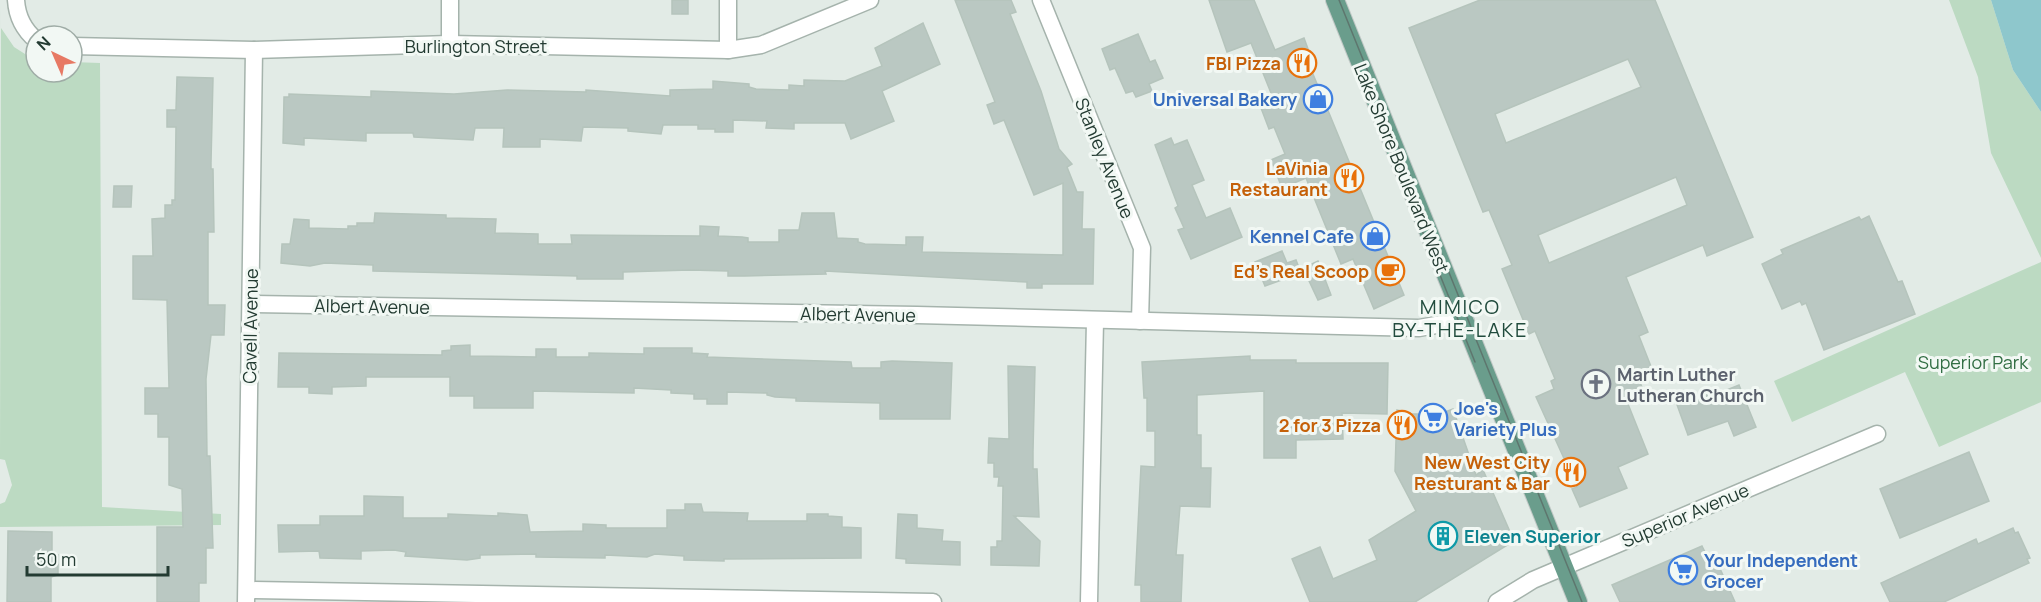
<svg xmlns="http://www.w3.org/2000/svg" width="2041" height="602" font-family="Manrope,sans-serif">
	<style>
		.green { fill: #bcdac2 }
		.water { fill: #8ec7cc }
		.building { fill: #bac8c2; stroke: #b5c4bc; stroke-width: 1.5; fill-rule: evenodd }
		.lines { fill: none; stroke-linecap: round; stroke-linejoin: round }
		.minor-casing { stroke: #a5b3ac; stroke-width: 19 }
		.primary-casing { stroke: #c1c8c6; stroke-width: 20 }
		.minor { stroke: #fff; stroke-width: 16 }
		.primary { stroke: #6a9d8c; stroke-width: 18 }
		.tram { stroke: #5e766e; stroke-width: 1.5 }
		.labels { text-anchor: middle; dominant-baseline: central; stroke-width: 6; stroke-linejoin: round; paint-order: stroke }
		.street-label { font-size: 18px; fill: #233b32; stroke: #f2f8f4 }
		.food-label { font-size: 18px; font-weight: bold; fill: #c56008; stroke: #f2f8f4; text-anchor: end }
		.shop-label { font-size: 18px; font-weight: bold; fill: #366cbe; stroke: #f2f8f4; text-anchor: end }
		.park-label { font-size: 18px; fill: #316e43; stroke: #f2f8f4 }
		.worship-label { font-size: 18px; font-weight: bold; fill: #5b616d; stroke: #f2f8f4; text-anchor: start }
		.culture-label { font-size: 18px; font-weight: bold; fill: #0d838f; stroke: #f2f8f4; text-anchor: start }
		.neighbourhood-label { font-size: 20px; letter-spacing: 1.5px; fill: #214b3d; stroke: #f2f8f4 }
	</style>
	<rect width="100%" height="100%" fill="#e2ebe6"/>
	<!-- green -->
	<g class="green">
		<path d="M1 0V28L14 47 36 61V72H72V62L100 63 102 507 221 514V525L0 527V504L5 502 12 485 5 460 0 459Z"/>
		<path d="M1949 0H1991L2013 70 2041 112V258L1991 153 1978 77Z"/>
		<path d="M2041 262V402L1939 447 1905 372 1792 422 1774 381Z"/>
	</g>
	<!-- water -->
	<path class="water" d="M1991 0H2041V112L2013 70Z"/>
	<!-- building -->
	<g class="building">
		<rect x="672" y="0" width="16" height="14"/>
		<path d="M955 0H1011L1016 12 1010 14 1041 91 1059 149 1072 164 1067 167 1077 192H1083L1082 229H1094L1093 284H1042V288H1027V282L825 271 826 274 745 276H728V271L690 270 623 272V279H577V276L373 271V265L325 263 310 266 281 263 282 244H290L294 219 309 220V228L348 229V226H357V223H374L375 213 446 215V218L496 219 495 233 538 234V244H572L571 235 700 236V226L719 227 718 236 742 237 748 238V242H779V230H799L802 213H834L837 238 858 239V242L865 244 906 245V237H923L922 252 1063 255V183L1034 195 1004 120 994 124 987 105 995 102Z"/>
		<path d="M1209 0H1254L1275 50 1304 38 1312 60 1308 62 1404 295 1374 309 1353 259 1341 264 1306 178 1282 188 1271 160 1285 154 1274 127 1269 129 1261 108 1275 103 1251 43 1227 52Z"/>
		<path d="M1480 0H1655L1753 237 1707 256 1703 245 1626 277 1648 332 1639 336 1654 374 1639 380 1642 387 1624 394 1648 454 1618 467 1627 488 1580 507 1572 489 1577 487 1536 397 1554 389 1551 381 1555 379 1535 331 1529 334 1502 269 1512 265 1489 210 1483 212 1409 28ZM1628 59 1641 87 1506 143 1495 114ZM1676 177 1687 205 1549 263 1538 235Z"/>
		<path d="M923 23 940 64 882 91 894 121 851 139 845 123H794V129L766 128 767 121 733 120V132H715V129H698V125H663L661 134 628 131V128L583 127 581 141 540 139V147H503L504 128H475L473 140 414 137 413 133H366V141L304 138V145L283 143 284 97H289V94L371 97V91L454 94 507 90 586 92V90L670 96V90L713 89V81L749 84V87L756 89 789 90V85L804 86V80L845 81 882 66 875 48Z"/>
		<path d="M1138 34 1150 62 1155 60 1163 78 1149 84 1152 91 1136 97 1133 91 1126 93 1115 68 1110 70 1102 49Z"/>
		<path d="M177 77 213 78 211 163V169H213L214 232H208V305H225L224 335H211L206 379 207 456H210L213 548H206V583H199V602H157V527H183L182 489 169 485V437H158V414H145V388H169L167 300 133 299V256H153L152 219 165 218V205H172V200H175L176 127H167V110H176Z"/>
		<path d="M1171 138 1174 145 1187 140 1204 180 1192 185 1206 218 1230 208 1242 237 1191 259 1178 230 1184 228 1175 208 1178 206 1155 145Z"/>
		<path d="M114 186H132L131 207H113Z"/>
		<path d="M1869 216 1898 282 1902 281 1915 314 1824 350 1806 303 1802 305 1800 301 1782 309 1762 264 1783 254 1781 250 1802 241 1859 217 1861 220Z"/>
		<path d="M1282 251 1287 263 1296 260 1301 273 1265 286 1255 262Z"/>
		<path d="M1318 261 1331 295 1318 300 1303 268Z"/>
		<path d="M470 345V356L536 357V349H556V357H589V353L644 354V348H692V353L708 354 707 357 851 362 852 368H881V362L892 361 952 363 950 419H880V403L796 401V398L775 397 767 395V393L727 392V404H707V399H694V394L671 393V390L634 388V393L533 391V408H474V396H450V377H366V386L332 387V394L309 393V387H278L279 353 442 355V351L451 350V346Z"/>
		<path d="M1250 356V360H1296V363H1388L1387 414 1342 413 1343 439 1296 440V458H1264V391L1197 395V435H1201V468H1211L1210 507 1180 506 1176 555H1183L1181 602H1141V585H1135L1141 466 1155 467V431H1147V398H1144L1142 362Z"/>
		<path d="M1008 366 1035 367 1033 452V469H1037L1039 517 1014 516 1040 541 1039 566 991 565V547H997V541H1002L1003 486H998L999 477H994V463H988L989 438 1009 439Z"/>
		<path d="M1739 385 1756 427 1734 436 1728 421 1688 435 1676 402 1710 390 1712 396Z"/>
		<path d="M1453 409 1476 475 1483 470 1511 534 1509 544 1415 602H1310L1292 559 1320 547 1333 579 1377 560 1369 540 1416 511 1395 471 1397 410 1412 414H1440Z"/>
		<path d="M1969 452 1989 501 1900 538 1880 489Z"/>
		<path d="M364 496 403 497V518H448V514L498 516V513L527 515 530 532 583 531V524L606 525V528H667V510H685V504H701L703 512 748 513 747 521H807V514H828V516L842 517V527L861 528V558L724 559V561L684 560V556L655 554 647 557 605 555V558L536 557V554L480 555V558L467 560 405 556 406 552 394 550 361 551V559L320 558 319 551 279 552 278 525H320V516H364Z"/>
		<path d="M898 514 917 515V528L943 530 942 541 960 542V565L906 563V559L896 558Z"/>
		<path d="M2013 528 2015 533 2018 532 2030 558 2027 559 2029 563 1944 602H1890L1881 583 1976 539 1978 544Z"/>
		<path d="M8 531 52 532V555H58V575L51 577V602H7Z"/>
		<path d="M1702 546 1707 556 1713 553 1735 602H1620L1612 585Z"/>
	</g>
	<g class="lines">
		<!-- minor casing -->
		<g class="minor-casing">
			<g id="minor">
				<path d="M16 0C17 16 24 30 36 40"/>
				<path d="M1041 0 1142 248 1140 321"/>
				<path d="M450 44V0"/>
				<path d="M72 46 254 50 450 44 728 50 761 45 870 0"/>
				<path d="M728 50V0"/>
				<path d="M251 304 917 315 1419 328 1465 320"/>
				<path d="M247 590 933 602"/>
				<path d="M246 602 254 50"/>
				<path d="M1089 602 1095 321"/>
				<path d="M1497 602 1533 580 1877 434"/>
			</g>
		</g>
		<!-- primary casing -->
		<g class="primary-casing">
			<path id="primary" d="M1335 0 1578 602"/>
		</g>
		<!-- minor -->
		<use href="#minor" class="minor"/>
		<!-- primary -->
		<use href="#primary" class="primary"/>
		<!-- tram -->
		<g class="tram">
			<path d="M1339 0 1582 602"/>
			<path d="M1360 76 1475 362"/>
		</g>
	</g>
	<!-- icons -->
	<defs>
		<g id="restaurant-ring" transform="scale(1.5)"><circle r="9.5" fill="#f2f8f4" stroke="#e8710a" stroke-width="1.5"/><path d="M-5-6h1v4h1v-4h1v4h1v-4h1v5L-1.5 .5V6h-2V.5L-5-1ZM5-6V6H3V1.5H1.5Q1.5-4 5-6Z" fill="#e8710a"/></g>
		<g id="shop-ring" transform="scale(1.5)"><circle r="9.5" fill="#f2f8f4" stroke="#3f7fe0" stroke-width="1.5"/><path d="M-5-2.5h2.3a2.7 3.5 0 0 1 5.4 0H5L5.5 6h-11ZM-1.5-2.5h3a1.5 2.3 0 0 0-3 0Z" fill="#3f7fe0"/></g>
		<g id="cafe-ring" transform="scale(1.5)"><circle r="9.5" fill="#f2f8f4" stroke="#e8710a" stroke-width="1.5"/><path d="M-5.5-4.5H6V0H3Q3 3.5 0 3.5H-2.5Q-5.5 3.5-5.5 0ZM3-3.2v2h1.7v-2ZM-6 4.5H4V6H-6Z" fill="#e8710a"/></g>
		<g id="church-ring" transform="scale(1.5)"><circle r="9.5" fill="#f2f8f4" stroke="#6b7280" stroke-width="1.5"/><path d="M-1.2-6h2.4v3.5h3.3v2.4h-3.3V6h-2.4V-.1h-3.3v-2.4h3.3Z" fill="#6b7280"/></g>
		<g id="supermarket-ring" transform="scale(1.5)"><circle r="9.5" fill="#f2f8f4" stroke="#3f7fe0" stroke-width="1.5"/><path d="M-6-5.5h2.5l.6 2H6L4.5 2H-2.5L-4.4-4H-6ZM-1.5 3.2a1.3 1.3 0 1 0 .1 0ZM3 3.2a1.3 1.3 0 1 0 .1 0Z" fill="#3f7fe0"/></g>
		<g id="building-ring" transform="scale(1.5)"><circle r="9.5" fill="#f2f8f4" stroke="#0f9aa8" stroke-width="1.5"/><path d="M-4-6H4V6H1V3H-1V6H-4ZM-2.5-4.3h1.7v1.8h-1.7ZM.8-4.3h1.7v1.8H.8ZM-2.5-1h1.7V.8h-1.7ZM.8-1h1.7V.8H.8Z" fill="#0f9aa8"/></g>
	</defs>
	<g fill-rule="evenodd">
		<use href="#restaurant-ring" x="1302" y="63"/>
		<use href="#shop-ring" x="1318" y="99"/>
		<use href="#restaurant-ring" x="1349" y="178"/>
		<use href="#shop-ring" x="1375" y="236"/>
		<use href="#cafe-ring" x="1390" y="271"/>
		<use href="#church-ring" x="1596" y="384"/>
		<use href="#supermarket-ring" x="1433" y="418"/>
		<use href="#restaurant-ring" x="1402" y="425"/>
		<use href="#restaurant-ring" x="1571" y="472"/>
		<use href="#building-ring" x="1443" y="536"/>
		<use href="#supermarket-ring" x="1683" y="570"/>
	</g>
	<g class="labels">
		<!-- street labels -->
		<g class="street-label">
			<text x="476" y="46">Burlington Street</text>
			<text transform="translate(1105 158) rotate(68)">Stanley Avenue</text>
			<text transform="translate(1402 168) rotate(68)">Lake Shore Boulevard West</text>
			<text transform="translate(372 306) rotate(1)">Albert Avenue</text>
			<text transform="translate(858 314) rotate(1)">Albert Avenue</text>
			<text transform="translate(250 326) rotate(-89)">Cavell Avenue</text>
			<text transform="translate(1685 515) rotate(-23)">Superior Avenue</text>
		</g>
		<!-- food labels -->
		<g class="food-label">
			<text x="1281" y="63">FBI Pizza</text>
			<text x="1328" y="168">LaVinia<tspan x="1328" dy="21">Restaurant</tspan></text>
			<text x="1369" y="271">Ed's Real Scoop</text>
			<text x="1381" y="425">2 for 3 Pizza</text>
			<text x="1550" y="462">New West City<tspan x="1550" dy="21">Resturant &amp; Bar</tspan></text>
		</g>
		<!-- shop labels -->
		<g class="shop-label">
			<text x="1297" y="99">Universal Bakery</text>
			<text x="1354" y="236">Kennel Cafe</text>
			<text x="1454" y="408" text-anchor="start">Joe's<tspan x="1454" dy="21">Variety Plus</tspan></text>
			<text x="1704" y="560" text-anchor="start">Your Independent<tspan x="1704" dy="21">Grocer</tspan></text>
		</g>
		<!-- park labels -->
		<g class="park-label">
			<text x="1973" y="362">Superior Park</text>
		</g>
		<!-- worship labels -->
		<g class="worship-label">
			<text x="1617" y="374">Martin Luther<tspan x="1617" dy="21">Lutheran Church</tspan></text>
		</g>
		<!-- culture labels -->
		<g class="culture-label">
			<text x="1464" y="536">Eleven Superior</text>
		</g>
		<!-- neighbourhood labels -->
		<g class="neighbourhood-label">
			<text x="1460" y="306">MIMICO<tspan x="1460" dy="23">BY-THE-LAKE</tspan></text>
		</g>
	</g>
	<!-- north arrow -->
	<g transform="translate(54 54) rotate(316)"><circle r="28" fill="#f2f8f4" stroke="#9faca6" stroke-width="1.5"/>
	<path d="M0-4.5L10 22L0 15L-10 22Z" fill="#e77964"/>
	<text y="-9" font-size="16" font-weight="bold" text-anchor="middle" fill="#233b32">N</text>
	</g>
	<!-- scale -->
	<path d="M27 566v9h141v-9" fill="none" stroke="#233b32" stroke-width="3"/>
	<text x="36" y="566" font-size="18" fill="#233b32" stroke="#f2f8f4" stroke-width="4.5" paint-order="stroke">50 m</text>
</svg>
